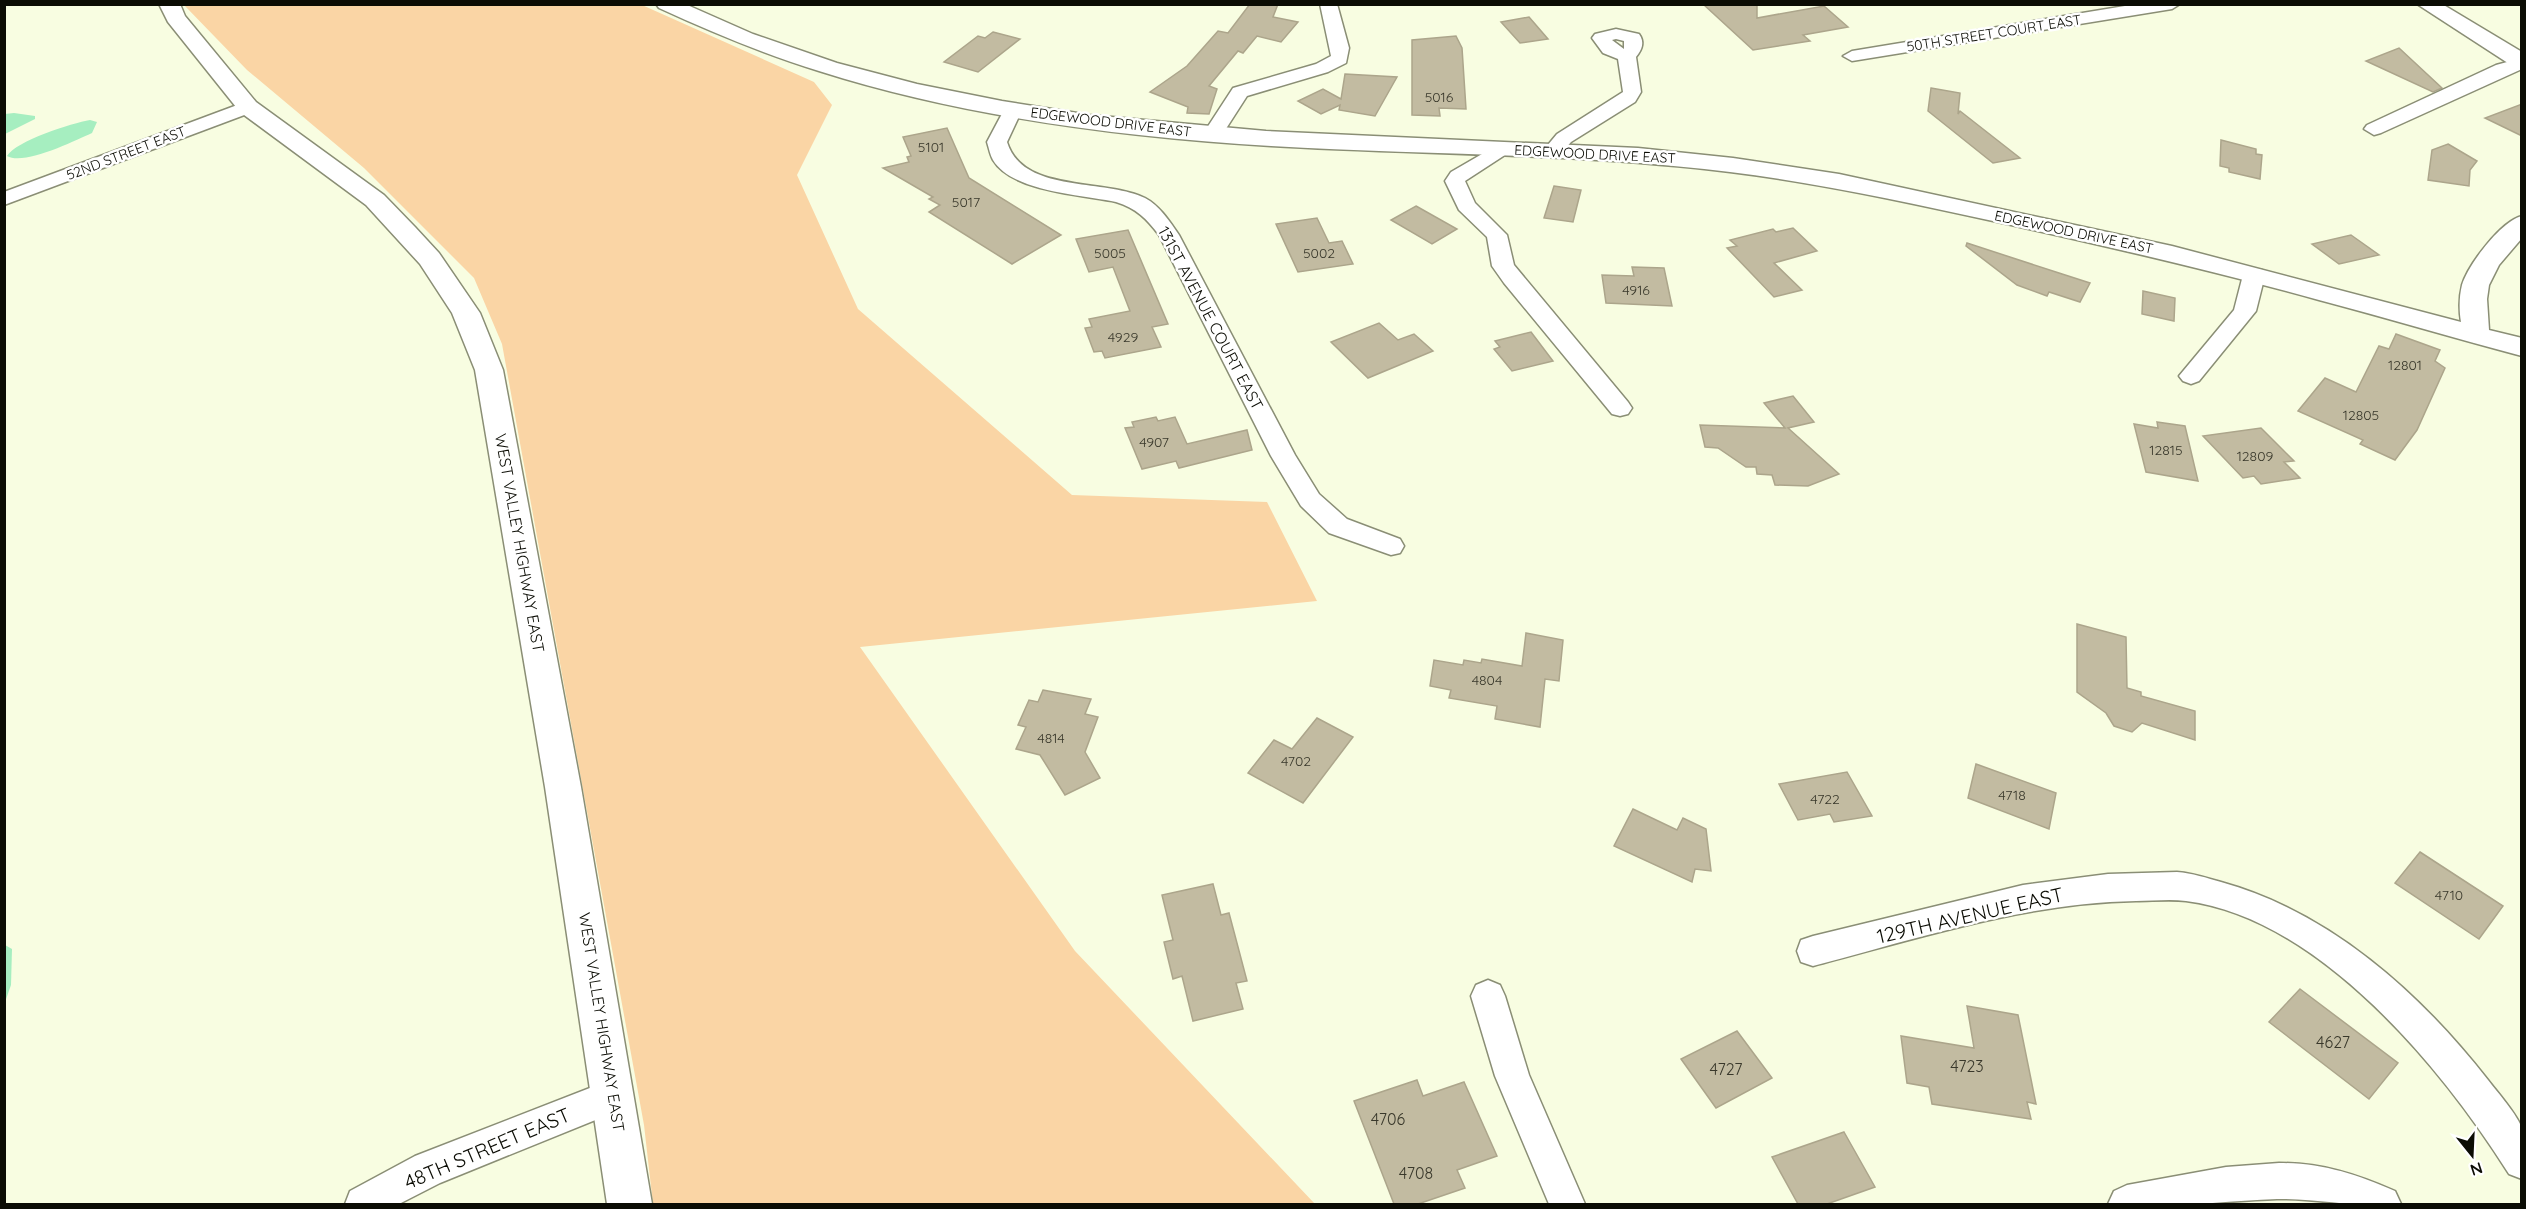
<svg xmlns="http://www.w3.org/2000/svg" width="2526" height="1209" font-family="Quicksand,sans-serif">
	<style>
		.green { fill: #fad5a5 }
		.water { fill: #a6eec0 }
		.building { fill: #c2bba1; stroke: #aca58b; stroke-width: 1.5 }
		.lines { fill: none; stroke-linecap: round; stroke-linejoin: round }
		.street-casing { stroke: #8a8e75; stroke-width: 3 }
		.secondary-casing { stroke: #8a8e75; stroke-width: 3 }
		.street { fill: #fff; fill-rule: evenodd }
		.secondary { fill: #fff; fill-rule: evenodd }
		.labels { text-anchor: middle; dominant-baseline: central; stroke-width: 5; stroke-linejoin: round; paint-order: stroke }
		.far-street-label { font-size: 14px; fill: #0b0c04; stroke: #fff }
		.number-label { font-size: 14px; fill: #39382b }
		.street-label { font-size: 16px; fill: #0b0c04; stroke: #fff }
		.near-number-label { font-size: 16px; fill: #39382b }
		.near-street-label { font-size: 20px; fill: #0b0c04; stroke: #fff }
	</style>
	<rect width="100%" height="100%" fill="#f8fde1"/>
	<!-- green -->
	<path class="green" d="M184 5H642L814 82 832 105 797 175 858 309 1072 495 1267 502 1317 601 860 647 1075 951 1315 1204H653L644 1125 502 344 474 278 364 168 247 70Z"/>
	<!-- water -->
	<g class="water">
		<path d="M14 113 35 116V119L5 134V114Z"/>
		<path d="M90 120 97 122 92 133C74 141 24 166 7 156 16 141 72 123 90 120Z"/>
		<path d="M5 945 12 949 11 985 5 1002Z"/>
	</g>
	<!-- building -->
	<g class="building">
		<path d="M1250 4H1278L1273 17 1298 22 1281 42 1257 36 1243 53 1238 51 1209 86 1217 89 1209 114 1187 113 1188 107 1150 92 1187 66 1218 31 1228 33Z"/>
		<path d="M1703 4H1757V18L1824 6 1848 27 1803 35 1810 41 1753 50Z"/>
		<path d="M1529 17 1548 39 1520 43 1501 22Z"/>
		<path d="M993 32 1020 39 978 72 944 62 978 36 985 38Z"/>
		<path d="M1456 36 1462 48 1466 109 1439 108 1440 116 1412 115V40Z"/>
		<path d="M2399 48 2442 88 2433 92 2366 61Z"/>
		<path d="M1345 74 1397 77 1375 116 1339 110 1340 105 1321 114 1298 101 1323 89 1341 99Z"/>
		<path d="M1931 88 1960 93 1958 114 1960 111 2020 158 1993 163 1928 111Z"/>
		<path d="M2522 104V136L2485 118Z"/>
		<path d="M947 128 969 178 1061 235 1012 264 929 212 940 205 929 199 933 197 883 168 909 162 907 157 911 156 903 137Z"/>
		<path d="M2221 140 2256 149V154L2262 155 2260 179 2229 172V168L2220 166Z"/>
		<path d="M2448 144 2477 161 2470 170 2469 186 2428 180 2432 150Z"/>
		<path d="M1554 186 1581 190 1573 222 1544 218Z"/>
		<path d="M1416 206 1457 229 1432 244 1391 220Z"/>
		<path d="M1317 218 1329 243 1342 241 1353 264 1298 272 1276 224Z"/>
		<path d="M1793 228 1817 251 1774 263 1802 290 1774 297 1727 248 1737 246 1730 240 1773 229 1776 232Z"/>
		<path d="M1128 230 1168 324 1152 327 1161 347 1105 358 1102 351 1094 352 1085 328 1092 327 1089 319 1130 311 1113 267 1089 272 1076 239Z"/>
		<path d="M2351 235 2379 255 2339 264 2312 244Z"/>
		<path d="M1967 243 2059 273 2090 283 2080 302 2049 292 2047 296 2017 285 1966 246Z"/>
		<path d="M1632 267 1664 268 1672 306 1606 303 1602 275 1634 276Z"/>
		<path d="M2143 291 2175 298 2174 321 2142 314Z"/>
		<path d="M1379 323 1398 340 1414 334 1433 351 1368 378 1331 342Z"/>
		<path d="M1531 332 1553 361 1512 371 1494 349 1500 347 1495 341Z"/>
		<path d="M2396 334 2440 350 2435 361 2445 368 2417 430 2395 460 2360 444 2363 440 2298 411 2325 378 2356 392 2379 346 2389 349Z"/>
		<path d="M1793 396 1814 422 1788 428 1839 474 1808 486 1775 485 1772 475 1757 474 1756 467H1746L1718 448 1705 447 1700 425 1785 428 1764 403Z"/>
		<path d="M1156 417 1158 421 1175 417 1187 444 1247 430 1252 450 1179 468 1176 461 1142 469 1125 428 1134 427 1132 422Z"/>
		<path d="M2157 422 2185 426 2198 481 2146 472 2134 424 2158 428Z"/>
		<path d="M2261 428 2294 461 2284 462 2300 478 2261 484 2254 476 2243 478 2203 436Z"/>
		<path d="M2077 624 2126 637 2127 688 2141 692V696L2195 711V740L2142 723 2132 732 2114 726 2106 713 2077 692Z"/>
		<path d="M1526 633 1563 640 1559 681 1545 679 1540 727 1495 719 1497 706 1449 698 1451 690 1430 686 1434 660 1463 665 1464 660 1481 663 1482 659 1522 666Z"/>
		<path d="M1043 690 1091 699 1085 714 1098 717 1085 752 1100 778 1065 795 1040 755 1016 749 1026 727 1018 725 1029 700 1038 702Z"/>
		<path d="M1317 718 1353 737 1303 803 1248 773 1274 740 1292 749Z"/>
		<path d="M1976 764 2056 793 2049 829 1968 798Z"/>
		<path d="M1847 772 1872 816 1834 822 1830 814 1798 820 1779 784Z"/>
		<path d="M1633 809 1677 830 1683 818 1706 829 1711 871 1695 869 1692 882 1614 846Z"/>
		<path d="M2420 852 2503 906 2479 939 2395 883Z"/>
		<path d="M1213 884 1221 915 1229 913 1247 981 1236 983 1243 1009 1193 1021 1182 976 1173 979 1164 942 1173 940 1162 895Z"/>
		<path d="M2300 989 2398 1063 2369 1099 2269 1022Z"/>
		<path d="M1967 1006 2018 1015 2036 1104 2027 1102 2031 1119 1932 1104 1929 1087 1907 1083 1901 1036 1974 1048Z"/>
		<path d="M1737 1031 1772 1078 1716 1108 1681 1059Z"/>
		<path d="M1417 1080 1423 1096 1464 1082 1497 1156 1457 1170 1465 1188 1418 1204H1394L1354 1101Z"/>
		<path d="M1844 1132 1875 1187 1827 1204H1798L1772 1157Z"/>
	</g>
	<g class="lines">
		<!-- street casing -->
		<g class="street-casing">
			<g id="street">
				<path d="M1320 4H1337L1349 48 1346 63 1328 72 1247 96 1220 138H1206L1203 134 1233 88 1316 64 1331 56Z"/>
				<path d="M2137 4H2180L2172 9 1852 61 1843 56 1852 51Z"/>
				<path d="M1616 29 1639 34C1645 42 1642 50 1636 57L1641 92 1635 102 1571 142 1559 156H1545L1542 152 1557 134 1623 92 1618 59 1603 53 1592 38 1595 34ZM1616 39 1624 41V49L1612 40Z"/>
				<path d="M2522 58V69L2381 133 2374 135 2364 129 2367 125 2496 65Z"/>
				<path d="M248 101 257 107 255 111 4 205V192Z"/>
				<path d="M1013 104 1022 110 1007 142C1023 194 1104 178 1145 198 1160 206 1170 222 1179 235L1295 455 1319 494 1347 519 1400 539 1404 546 1400 553 1391 555 1329 533 1301 506 1271 456 1159 235C1147 219 1136 208 1116 202 1083 195 1012 192 993 160 990 155 989 148 987 142L1004 110Z"/>
				<path d="M1501 143 1511 149 1508 153 1465 181 1475 203 1507 235 1514 265 1628 402 1632 408 1628 414 1620 416 1612 414 1504 283 1492 266 1487 237 1459 210 1445 181 1451 172Z"/>
				<path d="M2254 269 2262 270 2265 275 2256 311 2199 381 2191 384 2183 381 2179 376 2234 310 2243 275 2246 270Z"/>
				<path d="M2177 872C2192 873 2207 878 2221 882 2330 912 2420 993 2488 1080 2497 1092 2518 1115 2522 1129 2525 1144 2522 1164 2522 1179L2509 1174C2442 1068 2319 918 2186 901 2170 899 2152 901 2136 901 2025 903 1919 938 1813 966L1801 962 1797 951 1801 940 1813 936 2023 885 2108 874Z"/>
				<path d="M1488 980 1500 985 1505 996 1529 1075 1585 1204H1549L1495 1076 1471 996 1476 985Z"/>
				<path d="M613 1079 625 1084 631 1096 625 1108 440 1183 399 1204H345L350 1191 415 1156Z"/>
				<path d="M2279 1163C2322 1163 2356 1174 2395 1191L2401 1204C2360 1209 2319 1198 2277 1199 2222 1201 2164 1209 2108 1204L2114 1191 2127 1185 2226 1167Z"/>
			</g>
		</g>
		<!-- secondary casing -->
		<g class="secondary-casing">
			<g id="secondary">
				<path d="M159 4H180L185 16 256 102 384 195 415 227 439 253 480 313 503 370 581 787 652 1204H607L545 787 475 370 452 313 420 264 366 205 240 112 168 22Z"/>
				<path d="M656 4H685L753 34 837 63 917 84 1002 101 1090 115 1266 131 1638 148 1733 158 1839 174 2172 246 2461 322C2459 310 2459 297 2462 285 2468 265 2501 221 2522 216V238L2499 265 2489 285 2487 299 2489 330 2522 338V356C2454 338 2387 318 2319 300 2211 270 2102 245 1993 221 1906 202 1819 183 1730 172 1578 153 1424 155 1271 146 1120 137 964 117 819 71 764 54 711 32 659 8Z"/>
				<path d="M2417 4H2442L2522 52V68L2514 67Z"/>
			</g>
		</g>
		<!-- street -->
		<use href="#street" class="street"/>
		<!-- secondary -->
		<use href="#secondary" class="secondary"/>
	</g>
	<g class="labels">
		<!-- far-street labels -->
		<g class="far-street-label">
			<text transform="translate(1994 33) rotate(-9)">50TH STREET COURT EAST</text>
			<text transform="translate(1111 122) rotate(7)">EDGEWOOD DRIVE EAST</text>
			<text transform="translate(126 153) rotate(-21)">52ND STREET EAST</text>
			<text transform="translate(1595 154) rotate(3)">EDGEWOOD DRIVE EAST</text>
			<text transform="translate(2074 232) rotate(12)">EDGEWOOD DRIVE EAST</text>
		</g>
		<!-- number labels -->
		<g class="number-label">
			<text x="1439" y="97">5016</text>
			<text x="931" y="147">5101</text>
			<text x="966" y="202">5017</text>
			<text x="1110" y="253">5005</text>
			<text x="1319" y="253">5002</text>
			<text x="1636" y="290">4916</text>
			<text x="1123" y="337">4929</text>
			<text x="2405" y="365">12801</text>
			<text x="2361" y="415">12805</text>
			<text x="1154" y="442">4907</text>
			<text x="2166" y="450">12815</text>
			<text x="2255" y="456">12809</text>
			<text x="1487" y="680">4804</text>
			<text x="1051" y="738">4814</text>
			<text x="1296" y="761">4702</text>
			<text x="2012" y="795">4718</text>
			<text x="1825" y="799">4722</text>
			<text x="2449" y="895">4710</text>
		</g>
		<!-- street labels -->
		<g class="street-label">
			<text transform="translate(1211 318) rotate(62)">131ST AVENUE COURT EAST</text>
			<text transform="translate(520 543) rotate(80)">WEST VALLEY HIGHWAY EAST</text>
			<text transform="translate(602 1022) rotate(81)">WEST VALLEY HIGHWAY EAST</text>
		</g>
		<!-- near-number labels -->
		<g class="near-number-label">
			<text x="2333" y="1042">4627</text>
			<text x="1967" y="1066">4723</text>
			<text x="1726" y="1069">4727</text>
			<text x="1388" y="1119">4706</text>
			<text x="1416" y="1173">4708</text>
		</g>
		<!-- near-street labels -->
		<g class="near-street-label">
			<text transform="translate(1970 915) rotate(-13)">129TH AVENUE EAST</text>
			<text transform="translate(487 1148) rotate(-23)">48TH STREET EAST</text>
		</g>
	</g>
	<!-- border -->
	<rect width="2526" height="1209" fill="none" stroke="#0b0c04" stroke-width="12"/>
	<!-- north arrow -->
	<g transform="translate(2472 1155) rotate(162)" stroke="#ffffff" stroke-width="4.5" paint-order="stroke">
	<path d="M0-4.5L10 22L0 15L-10 22Z" fill="#0b0c04"/>
	<text y="-9" font-size="16" font-weight="bold" text-anchor="middle" fill="#0b0c04">N</text>
	</g>
</svg>
